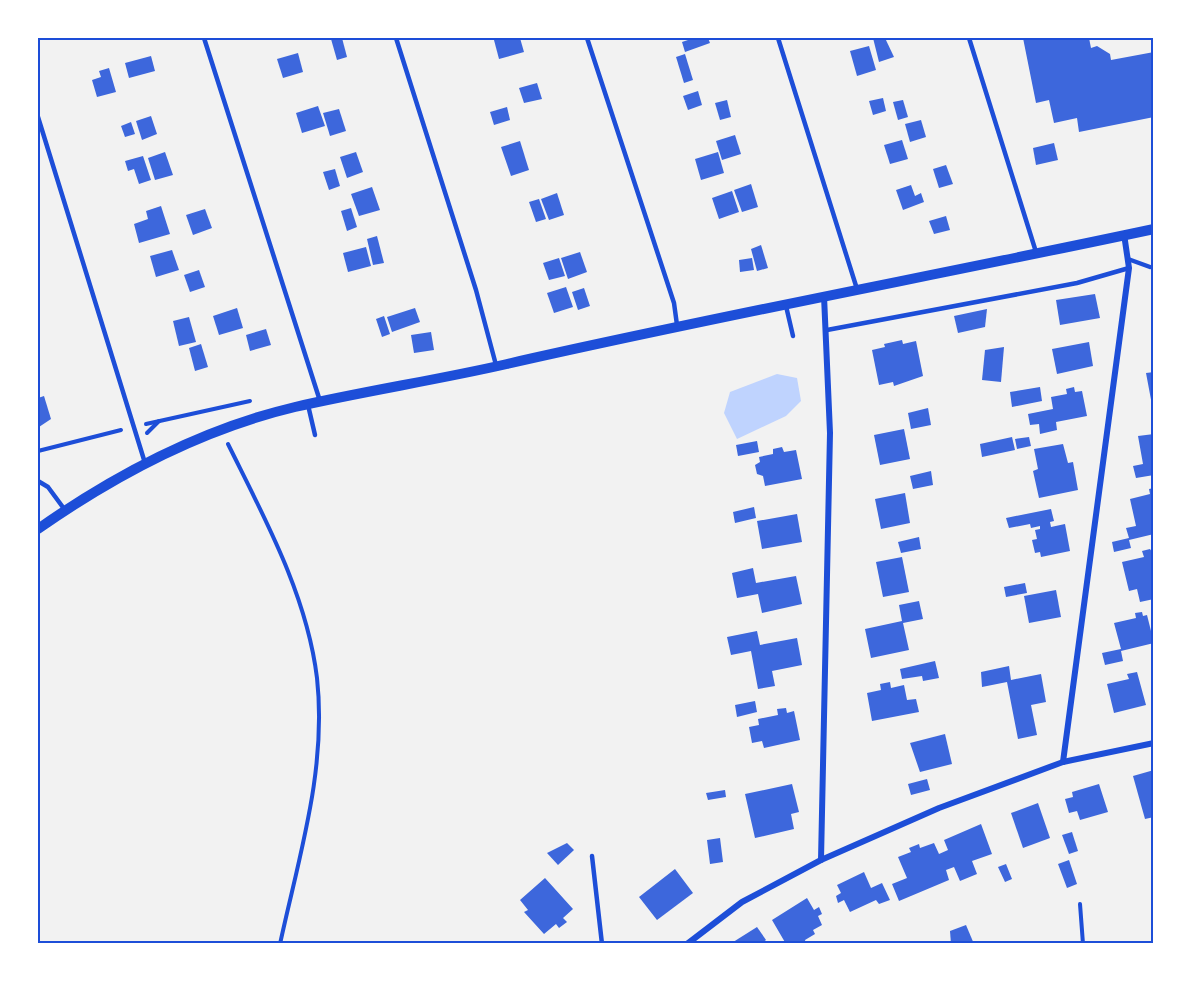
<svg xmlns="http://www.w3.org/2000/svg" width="1191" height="981" font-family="'Sofia Sans Condensed',sans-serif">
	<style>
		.water { fill: #bfd3fe }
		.building { fill: #3d67dc }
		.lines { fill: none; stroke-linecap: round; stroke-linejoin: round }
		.path { stroke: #1d4ed8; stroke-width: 4 }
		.service { stroke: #1d4ed8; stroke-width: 4.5 }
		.minor { stroke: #1d4ed8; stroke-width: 6 }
		.tertiary { stroke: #1d4ed8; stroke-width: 10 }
		.neatline { fill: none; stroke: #1d4ed8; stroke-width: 2 }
	</style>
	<rect width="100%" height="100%" fill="#f2f2f2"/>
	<!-- water -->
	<path class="water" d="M777 374 797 378 801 401 786 416 737 439 724 413 730 392Z"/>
	<!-- building -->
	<g class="building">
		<path d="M336 38H342L347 57 337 60 331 39Z"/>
		<path d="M504 38H520L524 52 499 59 494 40Z"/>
		<path d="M687 38H708L710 43 685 52 682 42 688 40Z"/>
		<path d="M873 38H885L894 57 879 62Z"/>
		<path d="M1023 38H1089L1091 48 1097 46 1110 54 1111 60 1154 52V117L1079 132 1077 118 1054 123 1049 100 1036 103Z"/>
		<path d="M869 46 876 70 857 76 850 51Z"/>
		<path d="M298 53 303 72 283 78 277 59Z"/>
		<path d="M685 54 693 80 684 83 676 57Z"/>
		<path d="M151 56 155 71 129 78 125 63Z"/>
		<path d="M109 68 116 92 97 97 92 80 101 77 99 71Z"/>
		<path d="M537 83 542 99 524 103 519 88Z"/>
		<path d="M698 91 702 105 688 110 683 96Z"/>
		<path d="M883 98 886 111 873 115 869 101Z"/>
		<path d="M727 100 731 117 720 120 715 103Z"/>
		<path d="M903 100 908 117 898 120 893 102Z"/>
		<path d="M318 106 325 126 302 133 296 113Z"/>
		<path d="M507 107 510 120 494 125 490 112Z"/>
		<path d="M339 109 346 131 330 136 323 113Z"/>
		<path d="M151 116 157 134 142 140 136 121Z"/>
		<path d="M921 120 926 137 910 142 905 124Z"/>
		<path d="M131 122 135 134 125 137 121 126Z"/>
		<path d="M735 135 741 154 722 160 716 141Z"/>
		<path d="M902 140 908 159 890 164 884 145Z"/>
		<path d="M520 141 529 170 511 176 501 147Z"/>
		<path d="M1054 143 1058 160 1036 165 1033 148Z"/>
		<path d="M165 152 173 175 155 180 148 158Z"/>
		<path d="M356 152 363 172 347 178 340 157Z"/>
		<path d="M718 152 724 173 701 180 695 159Z"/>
		<path d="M143 156 151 180 139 184 134 169 128 171 125 161Z"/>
		<path d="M946 165 953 184 939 188 933 169Z"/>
		<path d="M335 169 340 186 329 190 323 172Z"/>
		<path d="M751 184 758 207 742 212 734 190Z"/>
		<path d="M911 185 915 196 921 193 924 202 903 210 896 190Z"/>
		<path d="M372 187 380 210 359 216 351 194Z"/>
		<path d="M732 191 739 212 719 219 712 198Z"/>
		<path d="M557 193 564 215 549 220 541 199Z"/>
		<path d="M539 199 546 219 536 222 529 202Z"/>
		<path d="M161 206 170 234 139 243 134 224 148 219 146 211Z"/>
		<path d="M351 208 357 227 347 231 341 211Z"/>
		<path d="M205 209 212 228 193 235 186 215Z"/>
		<path d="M946 216 950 230 934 234 929 221Z"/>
		<path d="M377 236 384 263 373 265 367 239Z"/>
		<path d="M761 245 768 268 757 271 751 249Z"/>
		<path d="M366 247 371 266 348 272 343 253Z"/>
		<path d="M172 250 179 270 156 277 150 256Z"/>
		<path d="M580 252 587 272 568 279 561 258Z"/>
		<path d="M559 258 565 276 549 280 543 263Z"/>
		<path d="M752 258 754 270 740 272 739 260Z"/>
		<path d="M199 270 205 287 190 292 184 275Z"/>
		<path d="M566 287 573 307 554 313 547 293Z"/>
		<path d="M584 288 590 306 578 310 572 292Z"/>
		<path d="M1095 294 1100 318 1060 325 1056 300Z"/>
		<path d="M237 308 243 328 219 335 213 316Z"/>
		<path d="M415 308 420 322 392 332 387 317Z"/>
		<path d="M987 309 985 327 958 333 954 316Z"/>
		<path d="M384 316 390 334 382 337 376 319Z"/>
		<path d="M189 317 196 342 179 346 173 321Z"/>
		<path d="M266 329 271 345 250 351 246 335Z"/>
		<path d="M431 332 434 350 414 353 411 335Z"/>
		<path d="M902 340 903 344 916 341 923 376 894 386 893 382 879 385 872 350 885 347 884 344Z"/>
		<path d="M1089 342 1093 366 1057 374 1052 349Z"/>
		<path d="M201 344 208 367 195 371 189 348Z"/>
		<path d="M1004 347 1001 382 982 380 985 350Z"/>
		<path d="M1154 372V405H1152L1146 373Z"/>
		<path d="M1040 387 1042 401 1012 407 1010 392Z"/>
		<path d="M1074 387 1075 392 1082 391 1087 416 1056 422 1057 430 1040 434 1039 424 1030 425 1028 414 1053 409 1051 397 1067 394 1066 389Z"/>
		<path d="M44 396 51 419 39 427 38 398Z"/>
		<path d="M928 408 931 425 911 429 908 413Z"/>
		<path d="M904 429 910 459 880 465 874 435Z"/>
		<path d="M1154 434V475L1136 478 1133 466 1143 464 1138 436Z"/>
		<path d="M1012 437 1015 450 982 457 980 444Z"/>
		<path d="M1029 437 1031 446 1017 449 1015 439Z"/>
		<path d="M757 441 759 452 738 456 736 445Z"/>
		<path d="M1063 444 1068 463 1073 462 1078 490 1039 498 1033 471 1038 469 1034 449Z"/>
		<path d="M782 447 784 452 796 450 802 479 765 486 763 476 757 474 755 465 760 462 759 457 773 454V449Z"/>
		<path d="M931 471 933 485 913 489 910 476Z"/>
		<path d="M1154 488V534L1129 540 1131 548 1114 552 1112 542 1129 538 1126 528 1136 526 1130 499 1150 494 1149 489Z"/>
		<path d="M905 493 910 523 881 529 875 499Z"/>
		<path d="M754 507 756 518 735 523 733 512Z"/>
		<path d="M1051 509 1054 521 1050 522 1051 527 1065 524 1070 551 1041 557 1040 552 1035 553 1032 540 1037 539 1035 530 1040 529V526L1031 528 1030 524 1009 528 1006 518Z"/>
		<path d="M797 514 802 542 762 549 757 521Z"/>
		<path d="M919 537 921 549 901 553 898 542Z"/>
		<path d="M1150 549 1154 555V599L1140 602 1137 589 1129 591 1122 562 1144 557 1142 551Z"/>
		<path d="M902 557 909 592 883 597 876 562Z"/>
		<path d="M753 568 756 583 796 576 802 604 762 613 758 594 737 598 732 573Z"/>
		<path d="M1025 583 1027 593 1006 597 1004 587Z"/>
		<path d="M1056 590 1061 617 1029 623 1024 596Z"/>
		<path d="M919 601 923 619 903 623 909 650 871 658 865 629 902 621 899 605Z"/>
		<path d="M1142 612 1143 616 1147 615 1154 643 1121 651 1123 661 1105 665 1102 653 1121 649 1114 623 1136 618 1135 613Z"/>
		<path d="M757 631 760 645 797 638 802 665 772 671 775 686 758 689 751 651 731 655 727 637Z"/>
		<path d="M935 661 939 678 923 681 922 676 902 679 900 669Z"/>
		<path d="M1009 666 1011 680 1041 674 1046 702 1031 705 1037 735 1018 739 1007 682 982 687 981 672Z"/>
		<path d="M1137 672 1146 705 1114 713 1107 684 1129 679 1127 674Z"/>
		<path d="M890 682 891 688 904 685 907 700 916 699 919 712 872 721 867 693 881 690 880 684Z"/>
		<path d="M755 701 757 712 737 717 735 705Z"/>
		<path d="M786 708 787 713 794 711 800 740 764 748 762 741 752 743 749 727 759 725 758 719 778 715 777 709Z"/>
		<path d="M945 734 952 764 920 772 910 743Z"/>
		<path d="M1154 770V817L1145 819 1133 776Z"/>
		<path d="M927 779 930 790 911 795 908 784Z"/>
		<path d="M792 784 799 812 791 814 794 829 755 838 745 794Z"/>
		<path d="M1099 784 1108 812 1080 820 1077 811 1069 813 1065 799 1073 797 1072 792Z"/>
		<path d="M725 790 726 797 708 800 706 793Z"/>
		<path d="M1038 803 1050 838 1023 848 1011 813Z"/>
		<path d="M981 824 992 854 972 861 977 874 960 881 954 867 946 870 949 880 899 901 892 884 907 878 898 857 911 852 909 848 919 844 920 848 934 843 939 854 948 850 944 840Z"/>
		<path d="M1072 832 1078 851 1069 854 1062 835Z"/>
		<path d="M720 838 723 862 710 864 707 840Z"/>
		<path d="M567 843 574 850 558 865 547 853Z"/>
		<path d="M1069 860 1077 884 1067 888 1058 864Z"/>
		<path d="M1006 864 1012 879 1005 882 998 867Z"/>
		<path d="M675 869 693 893 657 920 639 897Z"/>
		<path d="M864 872 871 888 882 883 890 900 879 904 876 900 850 912 844 900 838 903 836 896 841 893 837 885Z"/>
		<path d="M545 878 573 909 563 918 567 922 559 928 556 924 544 934 524 912 528 910 520 900Z"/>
		<path d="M807 898 814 910 819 907 822 914 818 916 822 925 813 930 815 934 805 940 806 944H786L772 920Z"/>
		<path d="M966 925 974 944H951L950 931Z"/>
		<path d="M757 927 766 940 761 944H730Z"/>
	</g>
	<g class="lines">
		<!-- path -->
		<g class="path">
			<path d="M146 424 250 401"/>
			<path d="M147 433 159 421"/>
			<path d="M228 444C264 517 307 595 317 678 327 769 299 856 280 944"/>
			<path d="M38 451 121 430"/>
			<path d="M1080 904 1083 944"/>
		</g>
		<!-- service -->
		<g class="service">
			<path d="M204 38 320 401"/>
			<path d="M396 38 476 290 496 365"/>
			<path d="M587 38 674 303 677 325"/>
			<path d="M778 38 857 289"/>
			<path d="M969 38 1036 252"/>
			<path d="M38 117 145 463"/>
			<path d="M1128 259 1150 267"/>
			<path d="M786 306 793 336"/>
			<path d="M827 330 1077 283 1129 268"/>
			<path d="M308 405 315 435"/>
			<path d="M38 481 48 487 65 510"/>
			<path d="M592 856 602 944"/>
		</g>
		<!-- minor -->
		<g class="minor">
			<path d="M1063 762 1129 268 1124 234"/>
			<path d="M821 860 830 433 824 296"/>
			<path d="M687 944 742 902 821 860 939 808 1063 762 1154 743"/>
		</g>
		<!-- tertiary -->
		<path class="tertiary" d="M38 529C115 475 202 429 295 407 365 391 437 380 507 364 722 315 938 275 1154 229"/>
	</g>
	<!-- border -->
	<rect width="1191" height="981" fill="none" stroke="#ffffff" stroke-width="78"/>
	<rect x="39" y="39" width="1113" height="903" class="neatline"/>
</svg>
